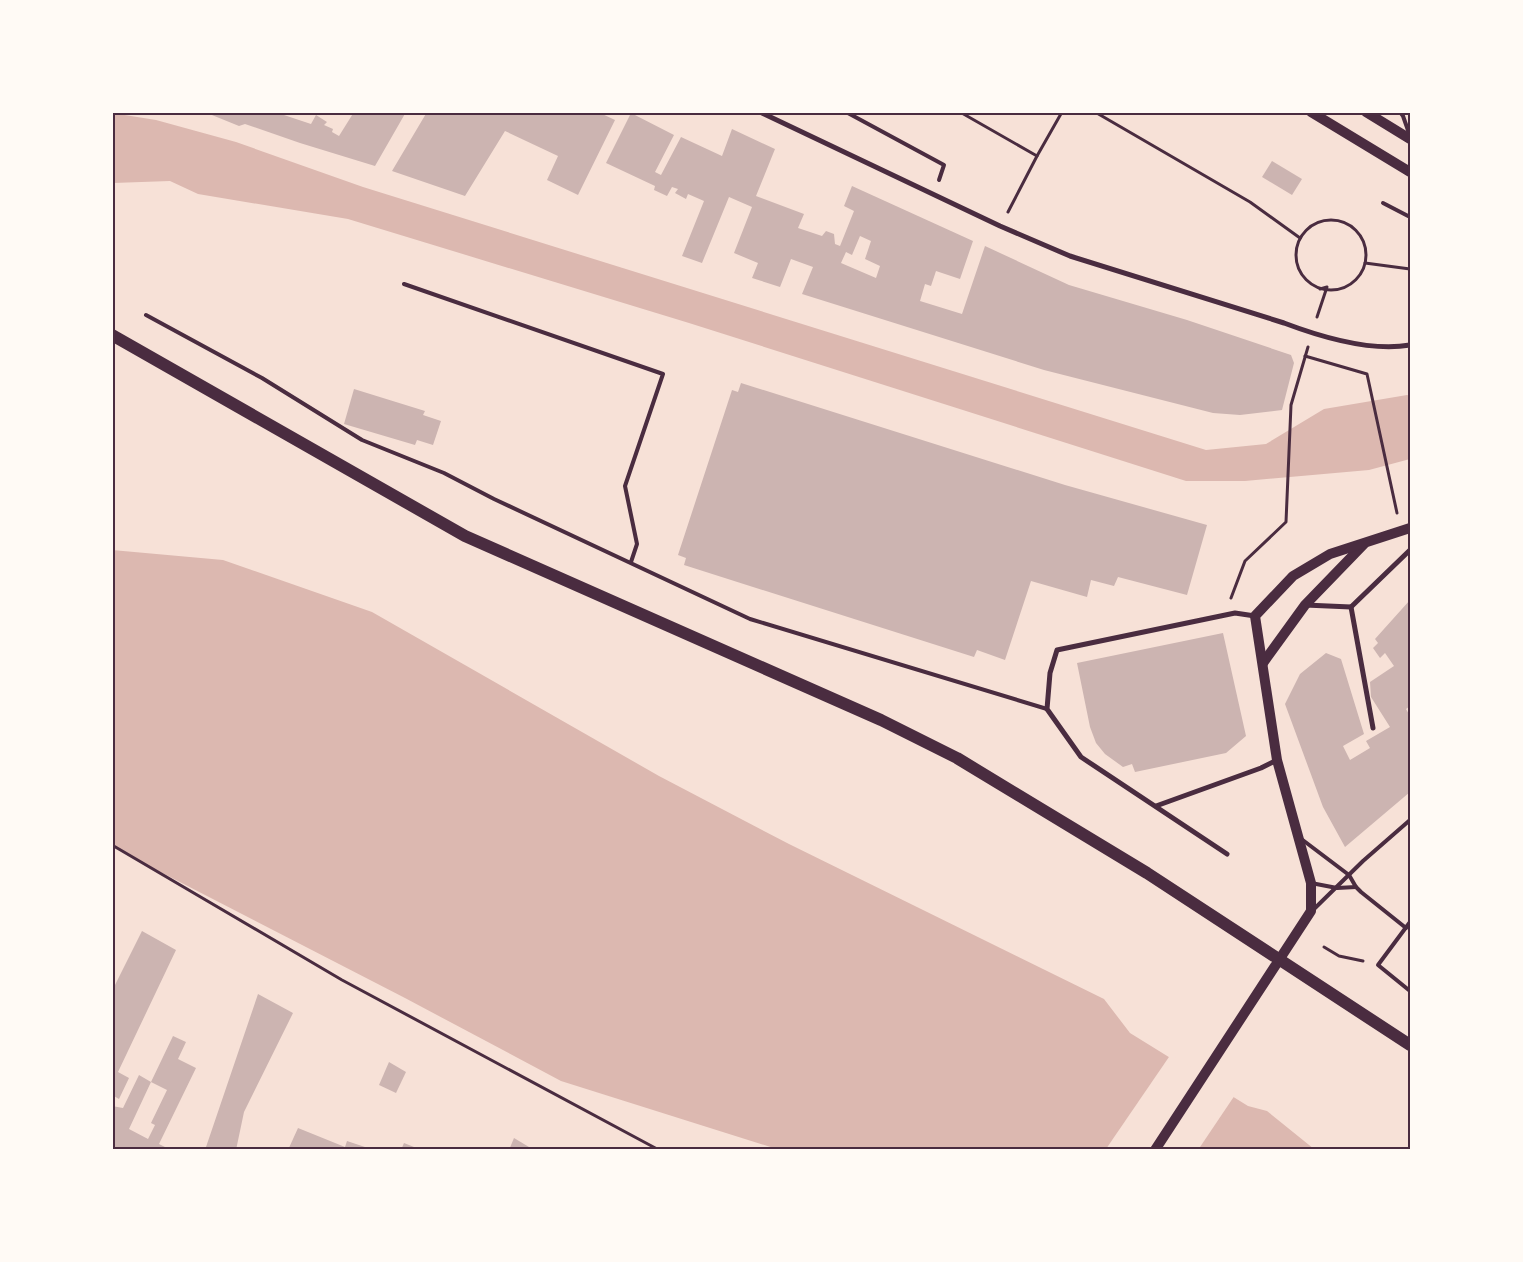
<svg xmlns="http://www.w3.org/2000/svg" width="1523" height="1262" font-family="'Archivo Narrow',sans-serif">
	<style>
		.water { fill: #dcb8b0 }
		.pier { fill: #f7e1d7 }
		.building { fill: #ccb4b1; fill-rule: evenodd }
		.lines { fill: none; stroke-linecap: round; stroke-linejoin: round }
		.path { stroke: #4a2c40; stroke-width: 3 }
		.service { stroke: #4a2c40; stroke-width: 4 }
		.minor { stroke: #4a2c40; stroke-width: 5 }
		.secondary { stroke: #4a2c40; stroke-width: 10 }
		.primary { stroke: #4a2c40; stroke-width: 12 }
		.neatline { fill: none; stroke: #4a2c40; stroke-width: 2 }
	</style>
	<rect width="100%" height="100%" fill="#f7e1d7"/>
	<!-- water -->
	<g class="water">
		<path d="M112 113 156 120 236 142 363 187 1206 450 1266 444 1324 409 1407 395 1410 396V459L1369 470 1245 481H1186L689 323 348 219 198 194 170 181 113 183Z"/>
		<path d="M112 550 223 560 372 612 659 776 789 844 1104 999 1130 1033 1248 1106 1267 1111 1314 1149H777L561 1081 405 998 141 862 113 844Z"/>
	</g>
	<!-- pier -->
	<path class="pier" d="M1171 1054 1235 1095 1198 1150 1106 1149Z"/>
	<!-- building -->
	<g class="building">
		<path d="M275 112 311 124 316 115 327 122 324 125 333 129 332 132 339 136 354 112H406L375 166 300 143 245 124 239 126 207 113Z"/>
		<path d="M427 112H598L615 120 578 195 547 180 558 156 505 131 465 196 392 171Z"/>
		<path d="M631 113 674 135 655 172 661 175 681 137 722 156 732 129 775 149 756 196 804 214 798 228 822 236 826 231 834 234 835 244 840 246 854 211 844 206 852 186 973 241 960 279 936 271 931 286 925 284 920 301 962 314 985 246 1069 285 1187 320 1291 355 1294 363 1282 410 1240 415 1213 413 1044 370 802 294 813 267 791 259 780 287 752 278 758 263 734 253 752 207 729 197 702 263 682 256 704 201 688 194 686 199 675 193 678 189 672 187 667 196 654 190 655 186 606 163ZM860 236 871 241 865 259 880 266 876 278 841 263 846 252 852 255Z"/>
		<path d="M1272 161 1302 179 1292 195 1262 177Z"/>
		<path d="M741 383 1065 485 1207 525 1187 595 1118 577 1114 586 1091 580 1087 597 1031 581 1005 660 977 650 974 657 684 565 686 558 678 555 732 390 738 392Z"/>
		<path d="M354 389 425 411 423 415 441 421 433 445 417 440 415 445 344 424Z"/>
		<path d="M1410 600V706L1406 709 1410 716V792L1345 847 1323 807 1285 704 1300 674 1326 653 1341 659 1364 734 1343 746 1350 760 1370 748 1366 741 1390 727 1371 697 1370 682 1394 666 1385 653 1380 658 1373 648 1378 643 1375 639Z"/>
		<path d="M1223 633 1246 736 1226 753 1135 772 1132 764 1123 767 1105 754 1096 743 1090 727 1077 663Z"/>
		<path d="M142 931 176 950 118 1072 129 1078 119 1099 112 1095V991Z"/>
		<path d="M258 994 293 1013 244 1112 236 1150H205Z"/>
		<path d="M173 1036 186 1042 178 1059 196 1068 159 1144 171 1150H112V1106L123 1108 139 1075 151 1082 129 1129 148 1139 155 1125 151 1123 167 1090 151 1082Z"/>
		<path d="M389 1062 406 1072 396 1093 379 1085Z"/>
		<path d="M298 1128 345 1147 347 1141 374 1150H288Z"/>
		<path d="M514 1138 534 1150H509Z"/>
		<path d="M404 1143 414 1147 413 1150H401Z"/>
	</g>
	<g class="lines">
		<!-- path -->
		<g class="path">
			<path d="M960 112 1037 156 1062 112"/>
			<path d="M1095 112 1250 202 1300 238"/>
			<path d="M1008 212 1037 156"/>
			<circle cx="1331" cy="255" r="35"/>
			<path d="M1365 263 1410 269"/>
			<path d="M1317 317 1327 287 1320 289"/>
			<path d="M1305 356 1367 374 1397 513"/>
			<path d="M1231 598 1245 561 1286 522 1291 405 1308 347"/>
			<path d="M112 845 342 980 659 1150"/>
			<path d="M1324 947 1339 956 1363 961"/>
		</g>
		<!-- service -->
		<g class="service">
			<path d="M846 112 944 165 939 180"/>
			<path d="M1400 112 1403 116 1410 136"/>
			<path d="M1383 203 1410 217"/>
			<path d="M404 284 663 374 625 486 637 544 631 562"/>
			<path d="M146 315 262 378 362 440 444 473 494 499 750 619 1047 709"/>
			<path d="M1300 838 1349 875 1356 887 1361 892 1406 928"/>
			<path d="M1311 883 1337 888 1356 887"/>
			<path d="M1313 910 1363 861 1410 820"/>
			<path d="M1410 922 1378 965 1410 991"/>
		</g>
		<!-- minor -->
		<g class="minor">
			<path d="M760 112 1000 226 1070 256 1284 323C1321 337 1371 352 1410 345"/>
			<path d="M1305 605 1351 607 1410 550"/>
			<path d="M1351 607 1373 728"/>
			<path d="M1156 806 1261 768 1277 760"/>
			<path d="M1227 854 1081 757 1047 709 1050 673 1057 650 1235 613 1255 616"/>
		</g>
		<!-- secondary -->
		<g class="secondary">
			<path d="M1311 112 1410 172"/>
			<path d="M1366 112 1410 139"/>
			<path d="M1263 663 1305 605 1364 544"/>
			<path d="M1155 1150 1311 911V883L1277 760 1255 616 1293 576 1330 554 1410 528"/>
		</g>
		<!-- primary -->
		<path class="primary" d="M112 335 465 536 881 720 957 758 1147 873 1410 1045"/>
	</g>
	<!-- border -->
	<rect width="1523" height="1262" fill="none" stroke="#fffaf5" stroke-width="228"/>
	<rect x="114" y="114" width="1295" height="1034" class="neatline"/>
</svg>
